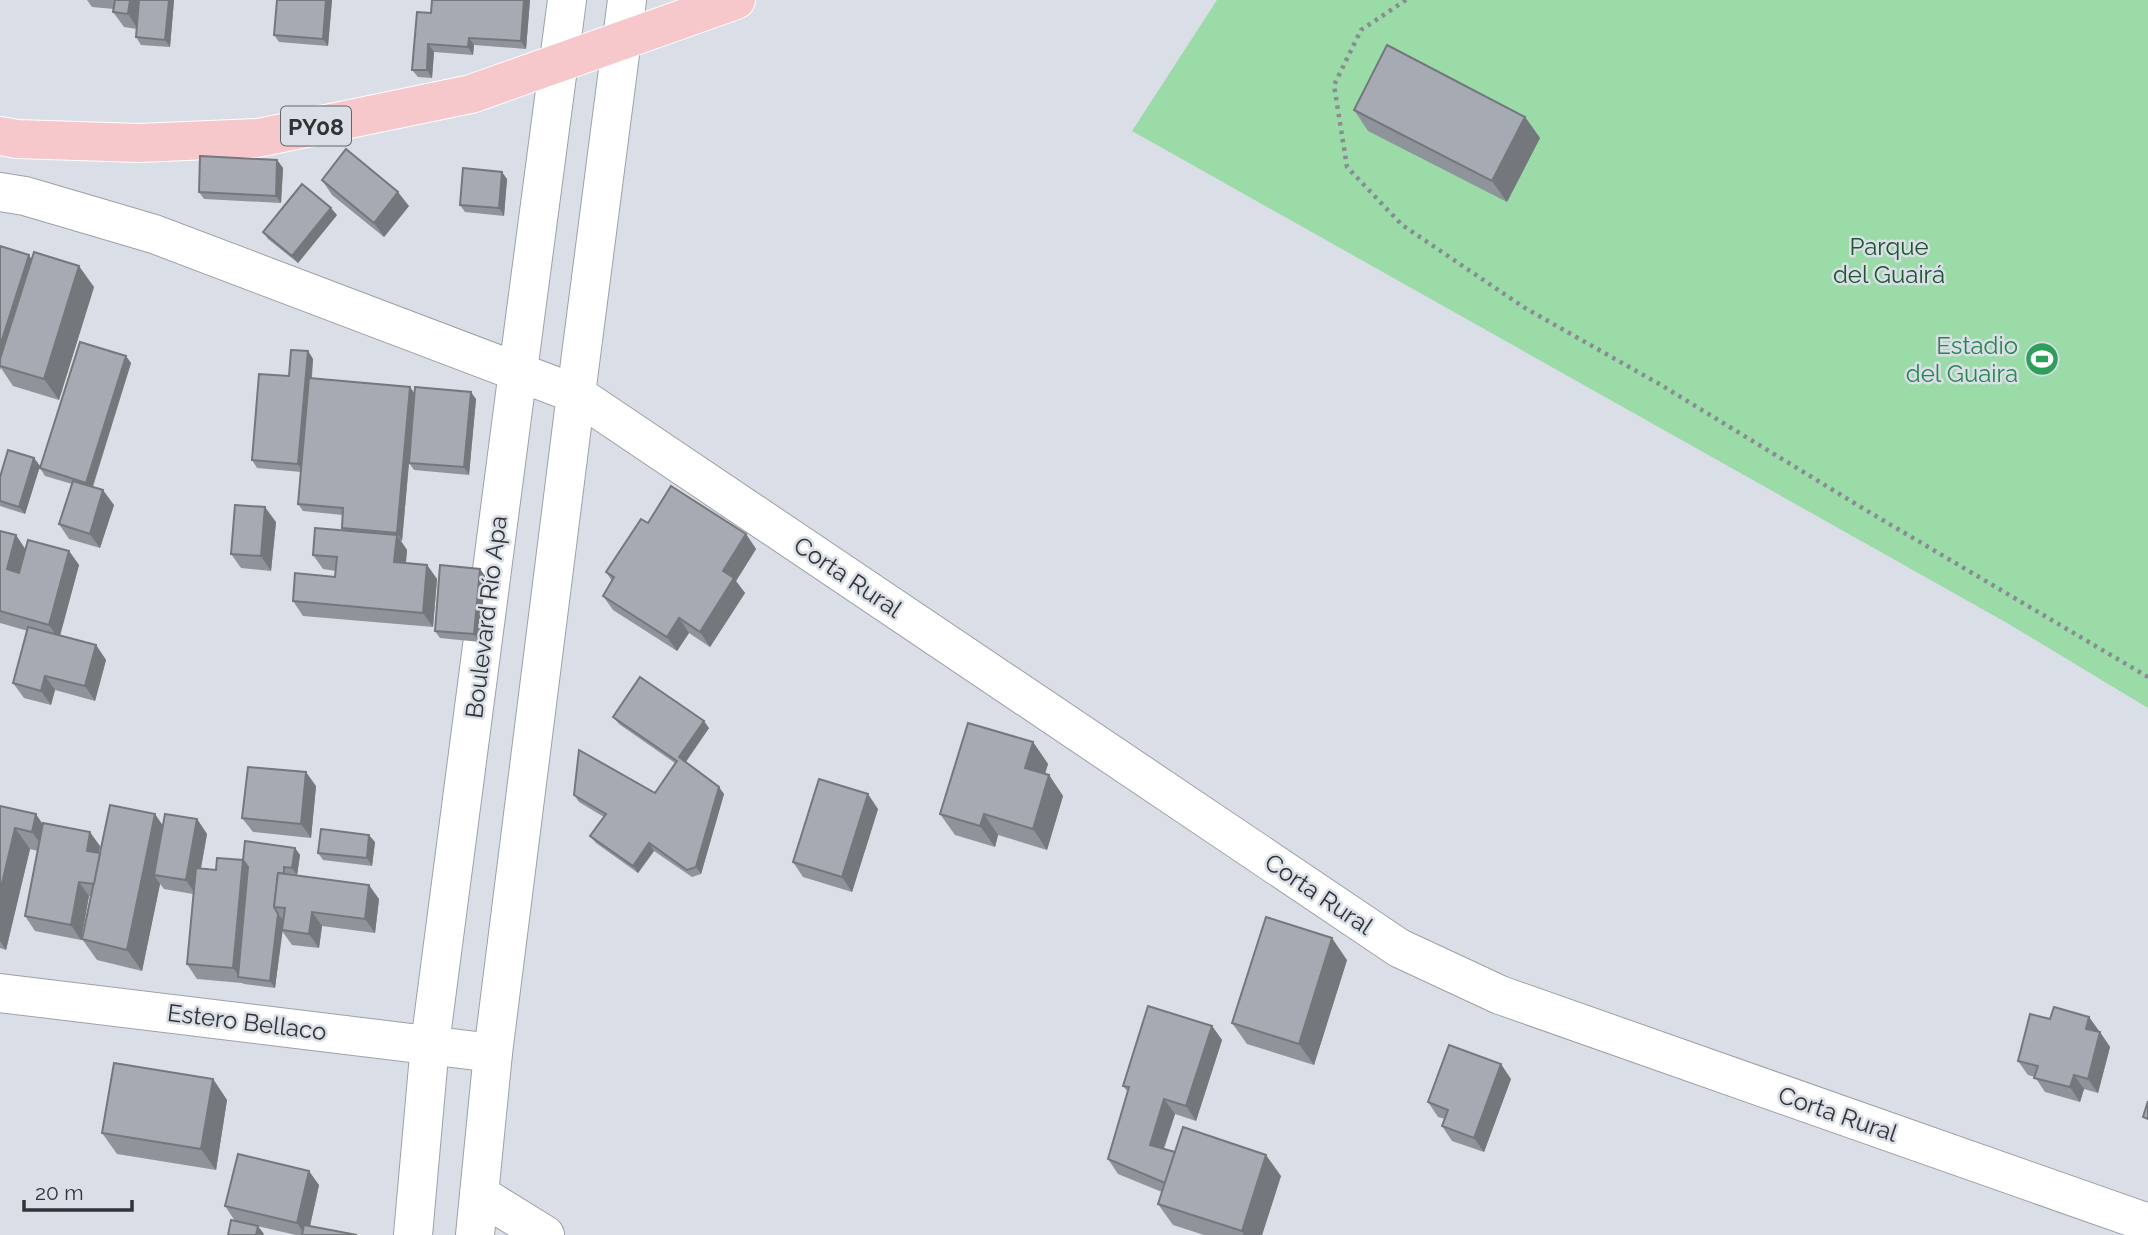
<svg xmlns="http://www.w3.org/2000/svg" width="2148" height="1235" font-family="Raleway,sans-serif">
	<style>
		.green { fill: #9adba8 }
		.lines { fill: none; stroke-linecap: round; stroke-linejoin: round }
		.street-casing { stroke: #9ca1a9; stroke-width: 40 }
		.secondary-casing { stroke: #9ca1a9; stroke-width: 40 }
		.highway-casing { stroke: #fff; stroke-width: 40 }
		.path { stroke: #898c92; stroke-width: 4.5; stroke-dasharray: 3.5 5; stroke-linecap: butt }
		.street { stroke: #fff; stroke-width: 38 }
		.secondary { stroke: #fff; stroke-width: 38 }
		.highway { stroke: #f6c7cb; stroke-width: 38 }
		.wall { fill: #8f939a }
		.shaded-wall { fill: #74787d }
		.building { fill: #a6abb3; stroke: #74787d; stroke-width: 2 }
		.labels { text-anchor: middle; dominant-baseline: central; stroke-width: 5; stroke-linejoin: round; paint-order: stroke }
		.shield { fill: #dadfe7; stroke: #64676b; stroke-width: 2 }
		.shield-label { font-size: 23px; font-weight: bold; fill: #313336 }
		.park-label { font-size: 24px; fill: #1b542d; stroke: #dadfe7 }
		.leisure-label { font-size: 24px; fill: #27864d; stroke: #dadfe7; text-anchor: end }
		.street-label { font-size: 24px; fill: #313336; stroke: #dadfe7 }
	</style>
	<rect width="100%" height="100%" fill="#dadfe7"/>
	<!-- green -->
	<path class="green" d="M1217 0H2148V708L2007 623 1132 131Z"/>
	<g class="lines">
		<!-- street casing -->
		<g class="street-casing">
			<g id="street">
				<path d="M0 993 493 1053"/>
				<path d="M479 1194 545 1235"/>
				<path d="M413 1235 430 1044 518 371"/>
				<path d="M475 1235 493 1053 576 394 1399 948 1500 995 2148 1223"/>
			</g>
		</g>
		<!-- secondary casing -->
		<g class="secondary-casing">
			<g id="secondary">
				<path d="M0 192 25 196 154 234 576 394 627 0"/>
				<path d="M518 371 567 0"/>
			</g>
		</g>
		<!-- highway casing -->
		<g class="highway-casing">
			<path id="highway" d="M0 136 17 139 139 143 258 138 471 94 736 0"/>
		</g>
		<!-- path -->
		<path class="path" d="M1406 0 1361 30 1334 85 1347 167 1402 225 1525 308 1661 385 1864 509 2148 677"/>
		<!-- street -->
		<use href="#street" class="street"/>
		<!-- secondary -->
		<use href="#secondary" class="secondary"/>
		<!-- highway -->
		<use href="#highway" class="highway"/>
	</g>
	<!-- wall -->
	<g class="wall">
		<path d="M87 0H174L170 47 141 45 136 37 137 29 124 27 113 12 114 9 92 7Z"/>
		<path d="M277 0H332L328 46 279 42 274 35Z"/>
		<path d="M432 0H530L526 49 474 45 473 55 434 52 432 78 418 77 412 70 431 13Z"/>
		<path d="M1354 110 1525 117 1540 138 1507 202 1368 131Z"/>
		<path d="M277 160 283 168 281 203 204 199 199 192Z"/>
		<path d="M507 179 504 216 465 212 460 205Z"/>
		<path d="M322 180 409 206 384 237 332 195Z"/>
		<path d="M337 215 298 263 268 239 263 232Z"/>
		<path d="M0 246 94 287 59 400 13 386 1 368 0 370Z"/>
		<path d="M308 351 313 359 312 378 415 394 476 399 469 475 414 470 409 463 402 541 400 540 407 550 406 563 427 565 437 579 433 627 303 616 293 601 335 577 336 571 323 569 313 555 343 530 342 528 343 515 303 511 298 504 301 472 257 468 252 460 289 376Z"/>
		<path d="M131 363 93 487 114 505 100 548 69 539 59 524 72 484 45 476 40 468Z"/>
		<path d="M34 458 40 466 25 514 0 506V477Z"/>
		<path d="M276 522 271 571 241 568 231 554Z"/>
		<path d="M648 523 746 534 756 549 736 581 745 593 710 647 689 633 677 651 613 610 603 596 612 581 606 572Z"/>
		<path d="M0 531 26 550 69 551 79 565 60 636 96 645 106 660 95 701 55 690 51 705 24 698 13 683 28 631 0 623Z"/>
		<path d="M480 569 485 576 480 642 440 638 435 631Z"/>
		<path d="M613 717 709 728 686 762 724 794 701 874 692 877 654 851 638 873 596 843 590 836 604 817 579 802 574 795 655 793 675 763 619 724Z"/>
		<path d="M1033 742 1048 764 1045 774 1049 775 1063 796 1047 850 998 835 995 847 955 835 940 814Z"/>
		<path d="M316 786 311 838 253 832 242 818Z"/>
		<path d="M0 806 43 824 100 846 99 853 163 825 197 819 207 834 201 868 216 870 243 860 295 848 300 855 297 875 379 899 375 933 322 926 319 948 292 945 282 931 275 988 244 984 242 983 197 979 187 964 193 894 164 889 160 884 142 971 97 960 82 939 91 897 89 896 81 940 35 931 25 916 38 851 30 849 6 950 0 948Z"/>
		<path d="M878 809 852 892 803 877 793 862Z"/>
		<path d="M375 842 372 866 323 860 318 853Z"/>
		<path d="M1347 960 1314 1065 1247 1044 1232 1023Z"/>
		<path d="M2089 1017 2110 1047 2098 1093 2084 1089 2080 1102 2045 1092 2035 1077 2028 1075 2018 1061 2050 1019Z"/>
		<path d="M1212 1026 1222 1040 1196 1121 1175 1114 1164 1149 1281 1176 1262 1235H1204L1173 1225 1158 1204 1162 1192 1118 1174 1108 1159 1128 1092 1123 1086Z"/>
		<path d="M213 1079 227 1100 216 1170 117 1154 102 1133Z"/>
		<path d="M1511 1079 1484 1152 1452 1141 1442 1126 1445 1119 1438 1117 1428 1102Z"/>
		<path d="M319 1185 310 1226 357 1235H296L257 1226H258L263 1235H228L235 1221 225 1206Z"/>
	</g>
	<!-- shaded-wall -->
	<g class="shaded-wall">
		<path d="M130 0H141L138 29 128 14Z"/>
		<path d="M169 0H174L170 47 165 40Z"/>
		<path d="M326 0H332L328 46 323 39Z"/>
		<path d="M524 0H530L526 49 521 41Z"/>
		<path d="M469 38 474 45 473 55 468 47Z"/>
		<path d="M428 44 434 52 432 78 427 70Z"/>
		<path d="M1525 117 1540 138 1507 202 1492 181Z"/>
		<path d="M277 160 283 168 281 203 276 196Z"/>
		<path d="M502 172 507 179 504 216 499 208Z"/>
		<path d="M398 192 409 206 384 237 374 223Z"/>
		<path d="M331 208 337 215 298 263 292 256Z"/>
		<path d="M29 255 34 263 0 366V346Z"/>
		<path d="M79 266 94 287 59 400 44 379Z"/>
		<path d="M308 351 313 359 303 472 298 464Z"/>
		<path d="M126 356 131 363 91 491 86 483Z"/>
		<path d="M410 387 415 394 402 541 397 533Z"/>
		<path d="M471 392 476 399 469 475 464 467Z"/>
		<path d="M34 458 40 466 25 514 19 507Z"/>
		<path d="M103 490 114 505 100 548 90 534Z"/>
		<path d="M265 507 276 522 271 571 261 556Z"/>
		<path d="M746 534 756 549 736 581 745 593 710 647 700 632 723 571Z"/>
		<path d="M16 535 26 550 17 584 7 569Z"/>
		<path d="M397 535 407 550 404 577 394 562Z"/>
		<path d="M69 551 79 565 59 639 49 625Z"/>
		<path d="M427 565 437 579 433 627 423 613Z"/>
		<path d="M480 569 485 576 480 642 474 634Z"/>
		<path d="M679 618 689 633 677 651 667 637Z"/>
		<path d="M96 645 106 660 95 701 85 686Z"/>
		<path d="M45 676 55 690 51 705 41 691Z"/>
		<path d="M704 721 709 728 684 764 679 757Z"/>
		<path d="M1033 742 1048 764 1040 789 1025 768Z"/>
		<path d="M306 772 316 786 311 838 301 824Z"/>
		<path d="M1049 775 1063 796 1047 850 1033 829Z"/>
		<path d="M719 787 724 794 701 874 696 867Z"/>
		<path d="M868 794 878 809 852 892 842 877Z"/>
		<path d="M36 814 50 835 47 853 32 832Z"/>
		<path d="M155 814 170 836 154 875 160 884 142 971 127 950Z"/>
		<path d="M984 814 998 835 995 847 980 826Z"/>
		<path d="M197 819 207 834 196 895 186 880Z"/>
		<path d="M15 828 30 849 6 950 0 941V892Z"/>
		<path d="M90 832 100 846 97 865 87 851Z"/>
		<path d="M369 835 375 842 372 866 367 858Z"/>
		<path d="M649 843 654 851 638 873 633 866Z"/>
		<path d="M295 848 300 855 297 875 292 868Z"/>
		<path d="M243 860 253 875 240 977 233 968Z"/>
		<path d="M79 882 89 896 81 940 71 925Z"/>
		<path d="M369 885 379 899 375 933 365 919Z"/>
		<path d="M312 912 322 926 319 948 309 934Z"/>
		<path d="M278 914 284 921 275 988 270 981Z"/>
		<path d="M1332 938 1347 960 1314 1065 1299 1044Z"/>
		<path d="M2089 1017 2099 1031 2096 1044 2086 1029Z"/>
		<path d="M1212 1026 1222 1040 1196 1121 1186 1106Z"/>
		<path d="M2100 1032 2110 1047 2098 1093 2088 1079Z"/>
		<path d="M1501 1064 1511 1079 1484 1152 1474 1138Z"/>
		<path d="M2074 1075 2084 1089 2080 1102 2070 1087Z"/>
		<path d="M213 1079 227 1100 216 1170 201 1149Z"/>
		<path d="M1164 1099 1175 1114 1160 1159 1150 1145Z"/>
		<path d="M1266 1155 1281 1176 1262 1235H1244L1242 1231Z"/>
		<path d="M309 1171 319 1185 308 1235H305L297 1223Z"/>
		<path d="M258 1226 264 1234 263 1235H256Z"/>
	</g>
	<!-- building -->
	<g class="building">
		<path d="M115 0H130L128 14 113 12Z"/>
		<path d="M139 0H169L165 40 136 37Z"/>
		<path d="M277 0H326L323 39 274 35Z"/>
		<path d="M432 0H524L521 41 469 38 468 47 428 44 427 70H412L417 12 431 13Z"/>
		<path d="M1387 45 1525 117 1492 181 1354 110Z"/>
		<path d="M346 149 398 192 374 223 322 180Z"/>
		<path d="M200 156 277 160 276 196 199 192Z"/>
		<path d="M463 168 502 172 499 208 460 205Z"/>
		<path d="M302 184 331 208 292 256 263 232Z"/>
		<path d="M0 246 29 255 0 346Z"/>
		<path d="M34 252 79 266 44 379 0 366V359Z"/>
		<path d="M80 342 126 356 86 483 40 468Z"/>
		<path d="M291 350 308 351 298 464 252 460 259 374 289 376Z"/>
		<path d="M309 378 410 387 397 533 342 528 343 508 298 504Z"/>
		<path d="M415 387 471 392 464 467 409 463Z"/>
		<path d="M8 450 34 458 19 507 0 501V477Z"/>
		<path d="M73 481 103 490 90 534 59 524Z"/>
		<path d="M671 486 746 534 723 571 734 578 700 632 679 618 667 637 603 596 614 577 606 572 641 519 648 523Z"/>
		<path d="M235 505 265 507 261 556 231 554Z"/>
		<path d="M315 528 397 535 394 562 427 565 423 613 293 601 295 573 335 577 337 557 313 555Z"/>
		<path d="M0 531 16 535 7 569 19 573 28 540 69 551 49 625 0 611Z"/>
		<path d="M440 565 480 569 474 634 435 631Z"/>
		<path d="M28 627 96 645 85 686 45 676 41 691 13 683Z"/>
		<path d="M640 677 704 721 679 757 719 787 696 867 687 870 649 843 633 866 590 836 606 814 574 795 579 750 655 793 677 761 613 717Z"/>
		<path d="M968 723 1033 742 1025 768 1049 775 1033 829 984 814 980 826 940 814Z"/>
		<path d="M248 767 306 772 301 824 242 818Z"/>
		<path d="M819 779 868 794 842 877 793 862Z"/>
		<path d="M110 805 155 814 127 950 82 939Z"/>
		<path d="M0 806 36 814 32 832 15 828 0 892Z"/>
		<path d="M165 814 197 819 186 880 154 875Z"/>
		<path d="M43 823 90 832 87 851 100 853 94 884 79 882 71 925 25 916Z"/>
		<path d="M321 829 369 835 367 858 318 853Z"/>
		<path d="M245 841 295 848 292 868 284 867V874L278 873 274 907 278 914 270 981 238 977 248 867 243 860Z"/>
		<path d="M217 858 243 860 233 968 187 964 196 868 216 870Z"/>
		<path d="M278 873 369 885 365 919 312 912 309 934 282 930 285 908 274 907Z"/>
		<path d="M1266 917 1332 938 1299 1044 1232 1023Z"/>
		<path d="M1148 1006 1212 1026 1186 1106 1164 1099 1150 1145 1175 1152 1165 1183 1108 1159 1129 1087 1123 1086Z"/>
		<path d="M2054 1007 2089 1017 2086 1029 2100 1032 2088 1079 2074 1075 2070 1087 2034 1078 2038 1066 2018 1061 2030 1014 2050 1019Z"/>
		<path d="M1449 1045 1501 1064 1474 1138 1442 1126 1448 1110 1428 1102Z"/>
		<path d="M114 1063 213 1079 201 1149 102 1133Z"/>
		<path d="M2148 1101V1119L2143 1117Z"/>
		<path d="M1183 1127 1266 1155 1242 1231 1158 1204Z"/>
		<path d="M238 1154 309 1171 297 1223 225 1206Z"/>
		<path d="M231 1220 258 1226 256 1235H228Z"/>
		<path d="M304 1225 357 1235H302Z"/>
	</g>
	<!-- icons -->
	<defs>
		<g id="stadium-disc" transform="scale(1.75)"><circle r="9.5" fill="#2e9e5b" stroke="#dadfe7"/><path d="M0-5a6.5 5 0 1 0 0 10a6.5 5 0 1 0 0-10ZM-3.5-1.8h7v3.6h-7Z" fill="#fff"/></g>
	</defs>
	<g fill-rule="evenodd">
		<use href="#stadium-disc" x="2042" y="359"/>
	</g>
	<g class="labels">
		<!-- shield labels -->
		<rect class="shield" x="281" y="106.5" width="70" height="39" rx="5"/>
		<g class="shield-label">
			<text x="316" y="126">PY08</text>
		</g>
		<!-- park labels -->
		<g class="park-label">
			<text x="1889" y="246">Parque<tspan x="1889" dy="28">del Guairá</tspan></text>
		</g>
		<!-- leisure labels -->
		<g class="leisure-label">
			<text x="2018" y="345">Estadio<tspan x="2018" dy="28">del Guaira</tspan></text>
		</g>
		<!-- street labels -->
		<g class="street-label">
			<text transform="translate(848 577) rotate(34)">Corta Rural</text>
			<text transform="translate(486 617) rotate(-83)">Boulevard Río Apa</text>
			<text transform="translate(1319 894) rotate(34)">Corta Rural</text>
			<text transform="translate(247 1022) rotate(7)">Estero Bellaco</text>
			<text transform="translate(1838 1114) rotate(19)">Corta Rural</text>
		</g>
	</g>
	<!-- scale -->
	<path d="M24 1200v10h108v-10" fill="none" stroke="#313336" stroke-width="3.5"/>
	<text x="35" y="1200" font-size="21" fill="#313336" stroke="#dadfe7" stroke-width="5" paint-order="stroke">20 m</text>
</svg>
